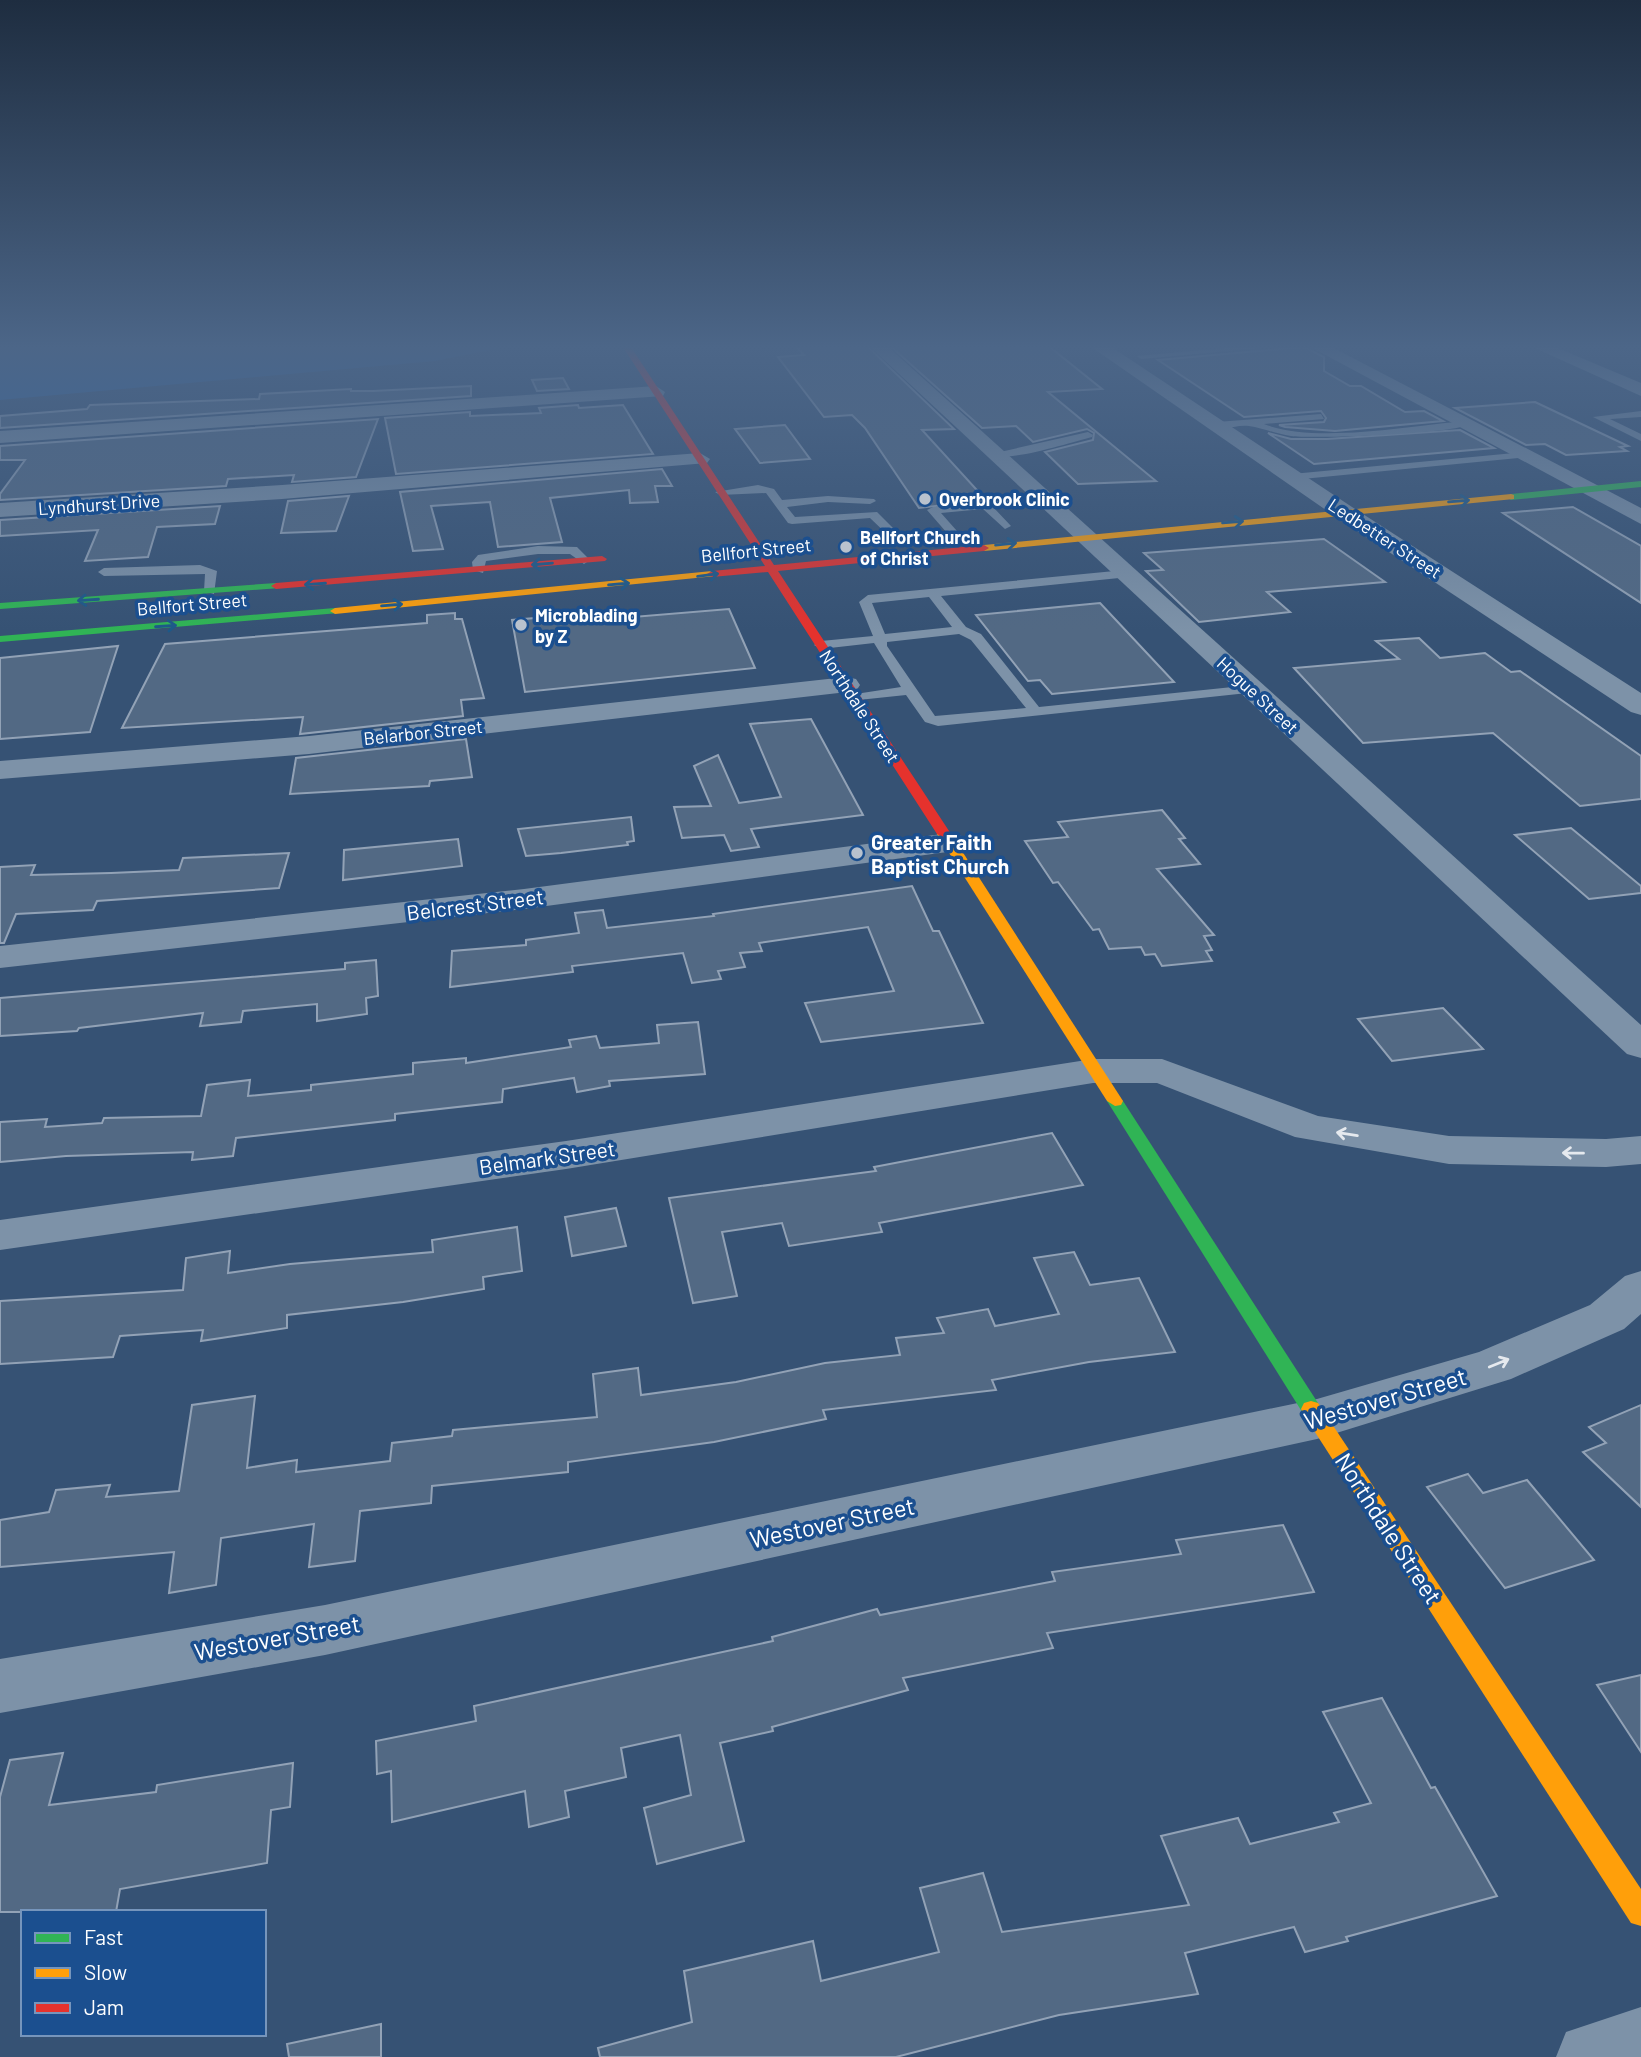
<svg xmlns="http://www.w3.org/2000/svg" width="1641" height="2057" font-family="Barlow,sans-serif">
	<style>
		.green { fill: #2f66a5 }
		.building { fill: #526984; stroke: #92a2b6; stroke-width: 2 }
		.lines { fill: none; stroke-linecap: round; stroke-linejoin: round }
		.lane { fill: #7d92a8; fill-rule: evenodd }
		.street { fill: #7d92a8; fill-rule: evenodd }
		.fast { fill: #30b455; fill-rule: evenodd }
		.slow { fill: #ff9f0a; fill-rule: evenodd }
		.jam { fill: #e5322d; fill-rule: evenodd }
		.oneway { stroke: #1d5989 }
		.oneway2 { stroke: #e5e9ee }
		.poi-dot { fill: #b9c2ce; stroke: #1b4f8f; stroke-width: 2.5 }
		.labels { text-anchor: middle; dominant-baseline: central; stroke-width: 7; stroke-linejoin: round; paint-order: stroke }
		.far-poi-label { font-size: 18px; font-weight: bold; fill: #fff; stroke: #1b4f8f; text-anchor: start }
		.far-street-label { font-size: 18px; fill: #fff; stroke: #1b4f8f }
		.poi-label { font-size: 21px; font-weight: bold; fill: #fff; stroke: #1b4f8f; text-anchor: start }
		.street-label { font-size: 21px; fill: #fff; stroke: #1b4f8f }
		.near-street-label { font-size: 24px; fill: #fff; stroke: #1b4f8f }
	</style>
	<rect width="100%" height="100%" fill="#365274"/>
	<!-- green -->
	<path class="green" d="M0 344H520L435 361 0 400Z"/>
	<!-- building -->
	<g class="building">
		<path d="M794 344H865L954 429 922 430 986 500 919 508 865 428 852 415 824 417 778 357 804 355Z"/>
		<path d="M888 344H1046L1102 389 1048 392 1156 481 1078 484 1045 452 1093 440 1094 433 1087 429 1033 442 1016 426 982 428Z"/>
		<path d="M1304 347 1324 357V371L1350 386H1361L1405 412 1424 411 1443 421 1335 431 1285 427 1279 425 1324 422 1326 418 1321 411 1244 417 1158 360Z"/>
		<path d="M563 378 569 389 537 391 532 380Z"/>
		<path d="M471 386V396L0 428V416L87 409 90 405 259 399 260 394 351 389V391H373Z"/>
		<path d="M1535 402 1628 446 1620 447 1627 451 1566 455 1545 444 1526 445 1455 408Z"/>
		<path d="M578 405 579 408 623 405 653 454 396 474 385 418 470 412V416L541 413 539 408Z"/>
		<path d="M378 419 356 477 292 482 294 475 228 479 226 486 0 500V494L25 460H0V446Z"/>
		<path d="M785 425 810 459 760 463 735 429Z"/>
		<path d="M1460 430 1494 448 1314 464 1268 433 1291 439H1327Z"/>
		<path d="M662 469 672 486H655L658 502 630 503 629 490 550 498 562 542 498 547 490 502 431 506 443 549 413 551 400 492Z"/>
		<path d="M349 496 336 531 281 533 288 501Z"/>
		<path d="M220 506 215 524 157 527 148 557 85 561 98 530 0 536V520Z"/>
		<path d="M1573 507 1641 546V603L1503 513Z"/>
		<path d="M1324 539 1385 582 1267 592 1290 612 1199 622 1146 571 1163 570 1144 553Z"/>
		<path d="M1100 603 1174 682 1052 694 1040 680 1028 681 976 615Z"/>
		<path d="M729 609 755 668 525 692 512 620 607 612 609 619Z"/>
		<path d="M455 613V619H462L484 698 461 700 463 716 300 734 303 717 122 728 165 644 427 623V615Z"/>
		<path d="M1419 638 1440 658 1485 653 1511 672 1520 671 1641 756V799L1580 806 1493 733 1363 743 1294 668 1399 659 1376 641Z"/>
		<path d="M118 646 90 732 0 739V658Z"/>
		<path d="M811 719 863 815 751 829 759 847 731 851 724 835 682 838 674 807 711 806 694 766 718 755 739 803 781 797 750 724Z"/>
		<path d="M466 739 472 777 430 781 429 786 290 794 296 758Z"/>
		<path d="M1162 810 1185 838 1179 839 1200 864 1157 869 1214 935 1204 936 1212 950 1206 951 1212 961 1162 966 1155 954 1145 955 1141 947 1109 949 1099 929 1093 930 1058 882 1053 883 1025 841 1068 837 1058 822Z"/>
		<path d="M631 817 634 841 627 842 628 845 561 853 526 856 518 829Z"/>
		<path d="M1571 828 1641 886V893L1589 899 1515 835Z"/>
		<path d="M458 839 462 866 343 880 344 850Z"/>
		<path d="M289 853 279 888 97 901 93 910 16 914 4 943H0V867L35 865 31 875 111 873 179 870 183 858Z"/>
		<path d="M912 886 933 931H939L983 1023 821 1042 805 1003 894 991 868 927 759 943 762 951 740 953 745 967 718 971 721 979 692 983 683 953 572 966 573 972 450 987 452 951 526 945V940L579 933 575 913 603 910 607 928 714 916 713 914Z"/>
		<path d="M376 960 378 996 366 998 367 1014 317 1021V1004L243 1011 241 1022 200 1026 203 1013 79 1028 77 1031 0 1036V998L345 969V963Z"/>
		<path d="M1443 1008 1483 1049 1392 1061 1358 1019Z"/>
		<path d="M698 1022 705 1074 609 1081 610 1086 577 1092 574 1078 503 1089 502 1102 395 1114V1120L236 1138 233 1156 192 1160 193 1152 66 1156 0 1162V1122L47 1119 45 1127 102 1123 104 1118 201 1116 207 1085 250 1080 248 1096 311 1090V1085L413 1074V1063L466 1058V1063L571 1047 569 1040 596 1036 600 1048 659 1043 657 1025Z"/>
		<path d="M1052 1133 1083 1185 879 1223 882 1232 789 1246 782 1223 722 1232 737 1296 693 1303 669 1198 876 1171 874 1167Z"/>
		<path d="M616 1208 626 1246 572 1256 565 1217Z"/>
		<path d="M517 1227 522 1271 483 1277 484 1289 403 1302 287 1315V1328L201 1341 203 1330 120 1336 113 1357 0 1364V1301L183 1290 186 1258 230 1251 228 1273 290 1264 433 1252 432 1240Z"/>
		<path d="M1074 1252 1090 1285 1139 1278 1175 1352 1089 1362 992 1380 996 1390 823 1410 826 1419 714 1442 568 1462V1472L432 1486 431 1503 360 1511 355 1561 309 1567 314 1524 221 1538 216 1585 169 1593 174 1552 0 1567V1520L49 1512 56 1490 110 1485 106 1497 179 1491 192 1405 255 1396 247 1468 297 1460 296 1472 390 1461 392 1443 452 1436 453 1430 597 1417 593 1374 638 1368 641 1395 736 1382 825 1363 900 1355 896 1338 944 1333 937 1318 988 1309 995 1326 1059 1314 1034 1258Z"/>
		<path d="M1641 1405V1507L1583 1452 1606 1443 1589 1427Z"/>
		<path d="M1468 1474 1483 1493 1527 1480 1594 1560 1505 1588 1427 1487Z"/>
		<path d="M1283 1525 1314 1592 1047 1633 1053 1648 903 1678 908 1690 772 1727 773 1731 720 1743 744 1841 657 1864 644 1808 691 1795 680 1735 621 1748 626 1777 565 1791 569 1817 529 1827 525 1791 392 1822 391 1771 377 1774 376 1741 476 1721 474 1706 773 1641 772 1637 877 1609 880 1615 1055 1581 1052 1572 1181 1554 1176 1540Z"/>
		<path d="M1641 1675V1752L1597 1685Z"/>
		<path d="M1382 1698 1431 1788 1435 1787 1497 1896 1346 1937 1348 1941 1305 1952 1294 1927 1185 1953 1198 1994 1059 2015 896 2057H600L598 2048 692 2022 684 1971 813 1941 821 1981 939 1952 920 1888 983 1873 1002 1932 1189 1905 1161 1836 1238 1818 1250 1844 1339 1822 1334 1813 1371 1803 1323 1712Z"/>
		<path d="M63 1753 49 1805 156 1792 157 1785 293 1763 290 1807 271 1810 267 1863 120 1889 116 1912H0V1797L10 1760Z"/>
		<path d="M381 2024V2057H289L287 2044Z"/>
	</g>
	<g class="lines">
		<!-- lane -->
		<g class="lane">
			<path d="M1272 344H1304L1141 359 1137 356Z"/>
			<path d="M1641 411V417L1610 419 1641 434V441L1593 417Z"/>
			<path d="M1321 414 1324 419 1264 424C1314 444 1410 426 1465 421L1470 424C1454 434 1316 439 1291 436 1276 434 1263 428 1249 426 1237 424 1222 432 1212 425L1217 422Z"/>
			<path d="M1088 432 1093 435 1092 437C1071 442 1006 464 991 454Z"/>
			<path d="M1525 452 1530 455 1529 457 1292 480 1287 477 1292 474Z"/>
			<path d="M758 485 774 489 782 500 828 496 874 499 876 501 870 504 828 502 787 507 795 517 877 512 901 536 891 538 870 518 792 524 788 523 766 493 720 495 715 492Z"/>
			<path d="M1047 497 1051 498V502L994 508 1011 526 1005 529 983 509 941 513 957 531 947 533 927 510 933 507Z"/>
			<path d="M538 546 577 547 590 560 584 564 570 554H538L486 561 483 573 473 570 472 562 478 555Z"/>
			<path d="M200 565 217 571 214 594 204 591 205 574 104 576 98 572 104 568Z"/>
			<path d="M1125 570 1131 574 1129 577 941 596 966 627 981 634 1039 707 1252 685 1259 689 1257 692 938 726 925 722 906 695 849 701V695L901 687 874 643 821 649 814 645 821 641 873 636 859 602 868 595ZM929 597 952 627 885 634 872 603ZM959 634 971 640 1026 708 935 716 887 646V642Z"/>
		</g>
		<!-- street -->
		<g class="street">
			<path d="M867 344H885L1641 1025V1058L1627 1054Z"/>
			<path d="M1087 344H1107L1352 507 1641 693V715L1631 712 1336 517Z"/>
			<path d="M1305 344H1326L1641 508V524Z"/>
			<path d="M1526 344H1548L1641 383V396Z"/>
			<path d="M656 386 665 392 663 396 0 443V431Z"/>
			<path d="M700 453 710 459 707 463 282 499 0 517V503L282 485Z"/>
			<path d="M846 677 856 679 860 685 856 691 309 754 0 779V761L309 736Z"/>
			<path d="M950 833 962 836 966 843 962 850 524 909 0 968V946L524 889Z"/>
			<path d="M1093 1059H1162L1318 1116 1449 1136 1606 1139 1641 1136V1164L1606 1167 1449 1164 1295 1137 1157 1083H1093L566 1169 0 1250V1220L566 1141Z"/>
			<path d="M1641 1271V1314L1624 1329 1511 1379 1317 1439 325 1655 0 1713V1659L325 1605 1317 1399 1479 1352 1590 1305 1625 1276Z"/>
			<path d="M1641 2007V2057H1556L1566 2032Z"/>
		</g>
		<!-- fast -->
		<g class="fast">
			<path d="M1641 481V487L1511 500 1507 497 1511 494Z"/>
			<path d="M276 583 280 584V588L0 609V603Z"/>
			<path d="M335 608 340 611 339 613 0 642V636Z"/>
			<path d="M1115 1096 1123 1101 1318 1403 1321 1409 1318 1415 1311 1417 1304 1415 1107 1101Z"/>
		</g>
		<!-- slow -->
		<g class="slow">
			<path d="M1511 494 1514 495V499L984 551 979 548 984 545Z"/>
			<path d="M712 571 716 572V576L335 614 330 611 335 608Z"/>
			<path d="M944 830 951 834 1123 1101 1121 1105 1115 1106 1107 1101 937 834Z"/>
			<path d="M1311 1401 1318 1403 1641 1889V1926L1631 1923 1304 1415 1301 1409 1304 1403Z"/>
		</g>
		<!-- jam -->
		<g class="jam">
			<path d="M621 344H629L774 565 984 545 989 548 984 551 778 571 951 834 949 837 944 838 937 834 768 572 712 577 707 574 712 571 765 566Z"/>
			<path d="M602 556 607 559 605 561 276 589 271 586 276 583Z"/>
		</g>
	</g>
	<!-- one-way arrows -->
	<defs><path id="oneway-shaft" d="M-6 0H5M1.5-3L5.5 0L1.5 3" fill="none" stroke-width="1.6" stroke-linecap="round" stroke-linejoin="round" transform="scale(1.75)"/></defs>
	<g class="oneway">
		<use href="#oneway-shaft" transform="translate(1459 501) rotate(-5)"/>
		<use href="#oneway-shaft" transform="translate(1233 522) rotate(-5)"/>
		<use href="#oneway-shaft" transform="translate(1006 544) rotate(-6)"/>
		<use href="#oneway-shaft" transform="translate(542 564) rotate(175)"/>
		<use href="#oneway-shaft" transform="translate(708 575) rotate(-7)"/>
		<use href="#oneway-shaft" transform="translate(315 584) rotate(176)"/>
		<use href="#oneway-shaft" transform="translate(619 584) rotate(-5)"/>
		<use href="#oneway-shaft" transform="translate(88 600) rotate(176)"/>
		<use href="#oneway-shaft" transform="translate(392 605) rotate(-5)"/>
		<use href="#oneway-shaft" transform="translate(166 626) rotate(-4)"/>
	</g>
	<g class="oneway2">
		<use href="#oneway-shaft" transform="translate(1347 1134) rotate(-171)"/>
		<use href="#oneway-shaft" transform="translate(1573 1153) rotate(-179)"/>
		<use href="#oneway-shaft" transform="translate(1499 1363) rotate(-22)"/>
	</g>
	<!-- sky -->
	<linearGradient id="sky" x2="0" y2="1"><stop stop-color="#1e2d40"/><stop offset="0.55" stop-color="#4c6688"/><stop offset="1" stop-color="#4c6688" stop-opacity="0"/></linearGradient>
	<rect width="1641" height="631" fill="url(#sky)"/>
	<!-- markers -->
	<g class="poi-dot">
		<circle cx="925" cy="499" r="7"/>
		<circle cx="846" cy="547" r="7"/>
		<circle cx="521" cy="625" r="7"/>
		<circle cx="857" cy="853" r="7"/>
	</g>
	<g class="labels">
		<!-- far-poi labels -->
		<g class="far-poi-label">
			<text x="939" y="499">Overbrook Clinic</text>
			<text x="860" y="537">Bellfort Church<tspan x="860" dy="21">of Christ</tspan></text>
			<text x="535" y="615">Microblading<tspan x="535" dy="21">by Z</tspan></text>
		</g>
		<!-- far-street labels -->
		<g class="far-street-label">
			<text transform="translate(99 504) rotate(-4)">Lyndhurst Drive</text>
			<text transform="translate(1385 538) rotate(33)">Ledbetter Street</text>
			<text transform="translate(756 550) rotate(-6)">Bellfort Street</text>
			<text transform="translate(192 604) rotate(-5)">Bellfort Street</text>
			<text transform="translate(1258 695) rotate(43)">Hogue Street</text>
			<text transform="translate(860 706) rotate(57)">Northdale Street</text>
			<text transform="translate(423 732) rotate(-6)">Belarbor Street</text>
		</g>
		<!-- poi labels -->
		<g class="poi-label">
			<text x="871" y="841">Greater Faith<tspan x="871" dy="24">Baptist Church</tspan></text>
		</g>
		<!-- street labels -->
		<g class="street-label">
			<text transform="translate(475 904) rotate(-7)">Belcrest Street</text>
			<text transform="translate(547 1157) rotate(-8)">Belmark Street</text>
		</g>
		<!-- near-street labels -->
		<g class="near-street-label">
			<text transform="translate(1385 1398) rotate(-16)">Westover Street</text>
			<text transform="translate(832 1522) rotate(-12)">Westover Street</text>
			<text transform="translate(1389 1528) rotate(57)">Northdale Street</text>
			<text transform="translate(277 1637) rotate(-10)">Westover Street</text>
		</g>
	</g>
	<!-- legend -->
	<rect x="21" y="1910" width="245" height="126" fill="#1b4f8f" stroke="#7695bc" stroke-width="2"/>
	<rect x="35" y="1933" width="35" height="10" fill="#30b455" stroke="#7695bc" stroke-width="2"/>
	<text x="84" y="1945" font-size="21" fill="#ffffff">Fast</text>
	<rect x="35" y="1968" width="35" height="10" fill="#ff9f0a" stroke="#7695bc" stroke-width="2"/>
	<text x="84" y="1980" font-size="21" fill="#ffffff">Slow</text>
	<rect x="35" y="2003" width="35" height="10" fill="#e5322d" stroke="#7695bc" stroke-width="2"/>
	<text x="84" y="2015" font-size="21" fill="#ffffff">Jam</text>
</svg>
